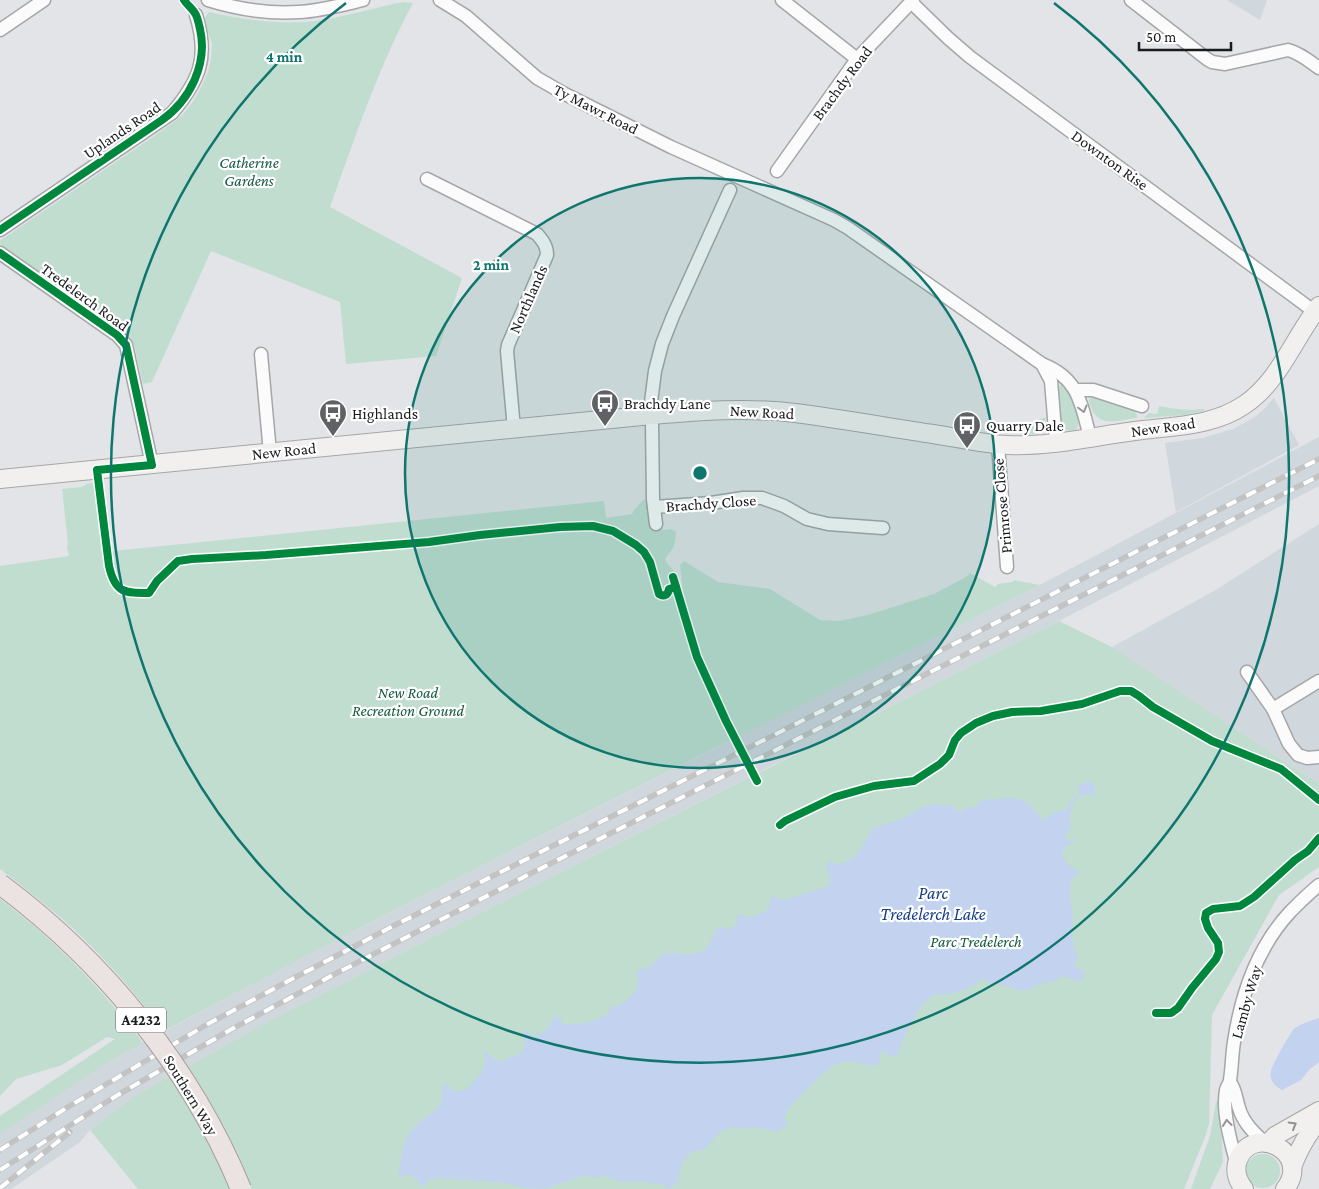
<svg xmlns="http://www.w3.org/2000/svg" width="1319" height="1189" font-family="'Crimson Pro',serif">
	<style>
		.built { fill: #d0d7dd }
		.green { fill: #c0ddd0 }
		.water { fill: #c2d2ef }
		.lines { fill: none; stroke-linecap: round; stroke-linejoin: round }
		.street-casing { stroke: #a5a6a8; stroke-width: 15 }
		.secondary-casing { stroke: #a5a6a8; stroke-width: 20 }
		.street { stroke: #fbfbfb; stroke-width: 12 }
		.secondary { stroke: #f2efef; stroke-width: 18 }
		.rail-casing { stroke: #c3c3c3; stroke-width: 5.5 }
		.rail { stroke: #fff; stroke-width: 4; stroke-dasharray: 11; stroke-linecap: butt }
		.primary-bridge-casing { stroke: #a89e9d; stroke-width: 22; stroke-linecap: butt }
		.primary-bridge { stroke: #eae3e2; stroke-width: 20 }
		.cycleway-casing { stroke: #fff; stroke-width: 11 }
		.cycleway { stroke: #00873e; stroke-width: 8 }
		.oneway { stroke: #959697 }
		.oneway2 { stroke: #909090 }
		.ring { fill: none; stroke: #0f766e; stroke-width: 2.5 }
		.labels { text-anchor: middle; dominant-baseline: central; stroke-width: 4.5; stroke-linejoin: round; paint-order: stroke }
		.shield { fill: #fff; stroke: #5e5f61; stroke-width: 1 }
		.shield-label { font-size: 15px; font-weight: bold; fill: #191b1d }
		.street-label { font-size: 16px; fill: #191b1d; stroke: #fff }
		.park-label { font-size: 16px; font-style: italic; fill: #165a41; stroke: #fff }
		.poi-label { font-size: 16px; fill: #191b1d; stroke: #fff; text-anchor: start }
		.water-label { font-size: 18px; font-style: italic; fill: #163d88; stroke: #fff }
		.centre { fill: #0f766e; stroke: #fff; stroke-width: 2.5 }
		.ring-label { font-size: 15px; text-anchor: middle; font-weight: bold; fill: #0f766e; stroke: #fff; stroke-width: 4.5; stroke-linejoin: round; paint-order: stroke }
	</style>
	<rect width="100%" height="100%" fill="#e2e4e7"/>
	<!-- built -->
	<g class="built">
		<path d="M1227 0H1267L1260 20Z"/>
		<path d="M1274 398 1299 445 1176 512 1165 443 1203 438 1233 429 1255 417 1263 410Z"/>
		<path d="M1319 437V486L1059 621 482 912 273 1019 136 1095 90 1130 80 1142 11 1189H0V1134L108 1062 259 980 463 875 1040 585Z"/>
		<path d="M1319 524V783L1296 769 1112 647 1214 591Z"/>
	</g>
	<!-- green -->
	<g class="green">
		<path d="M404 2 413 3C378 68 355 138 330 207L462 278 436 356 346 364 340 302 211 251 152 382 143 384 134 345 130 337 127 339 1 247 0 241 4 238 157 134C166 127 177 121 185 112 195 101 207 78 210 64 211 58 212 50 212 44 210 33 199 21 209 12 244 20 280 25 316 21 346 17 375 7 404 2Z"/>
		<path d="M1060 385H1064C1066 388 1070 391 1072 394 1077 403 1081 422 1076 431L1063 430 1060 426 1057 392Z"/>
		<path d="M1094 396 1134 410 1137 415V418C1114 421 1096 429 1089 401L1090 398Z"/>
		<path d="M1159 406C1174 409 1188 411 1204 409V411L1185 415 1144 418 1149 413 1157 414Z"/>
		<path d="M1043 418H1046C1043 441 1026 434 1010 431Z"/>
		<path d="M89 483 95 484 96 486 104 485 113 551 604 501 606 518 632 514 634 510 643 500H648L659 527 664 530 670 529 676 531C675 548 674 546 665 559 669 569 674 566 676 579L671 583 696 659 731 740C542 835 352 930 164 1031 139 998 113 967 83 938 57 913 29 891 0 869V566L69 556 67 547 68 543 62 489 82 487Z"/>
		<path d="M684 561 718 582 770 589 820 620 840 621 868 615 934 594 966 577 970 573 995 587 998 584 1013 582 1014 580 1040 585 738 737C719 698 696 652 687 611 683 596 682 580 680 565Z"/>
		<path d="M1059 621 1112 647 1296 769 1319 783V867L1279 895 1212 1015 1209 1124 1205 1137 1184 1189H138L90 1130 136 1095 273 1019 482 912 750 777 753 782 759 779 757 774Z"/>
		<path d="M0 899C54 939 102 989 143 1043L108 1062 0 1134V1116L115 1039 107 1037 62 1065 16 1079 0 1096Z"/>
		<path d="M1218 1100 1222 1106 1221 1126 1223 1162 1210 1189H1191L1210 1136 1216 1102Z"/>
		<circle cx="1263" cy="1171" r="17"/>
	</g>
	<!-- water -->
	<g class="water">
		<path d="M1087 782 1094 783 1095 795 1082 794 1073 803 1069 822 1071 829 1065 832 1067 841H1077L1064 847 1062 855C1065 862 1069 868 1077 869L1078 875 1073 877 1070 885V897L1073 918 1072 939 1078 959 1073 965 1086 973 1082 976 1084 978 1078 982 1070 978 1063 976 1054 981 1040 984 1027 990H1018L1007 986 991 983 982 979C972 987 961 992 947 994 943 995 936 993 932 996 919 1003 901 1040 898 1055L891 1057 884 1051 880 1052 879 1064 873 1066C863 1062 845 1060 835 1064 828 1067 792 1104 787 1111 786 1113 785 1116 784 1118L788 1125 777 1132C766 1128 757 1128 746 1128 742 1129 738 1127 734 1127 721 1128 711 1141 703 1150 686 1150 679 1165 679 1180L669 1189 662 1184 646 1182H621L606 1176 596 1178 586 1175 543 1189 525 1188 507 1183 437 1178 428 1181 421 1187 417 1178 408 1175 399 1177C400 1161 402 1142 413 1129 428 1112 446 1113 442 1086L446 1083 451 1089C453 1090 456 1091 459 1091 469 1091 484 1073 485 1063 486 1059 485 1055 483 1052L487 1051C494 1065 503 1061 514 1056 518 1055 522 1052 524 1049 526 1044 524 1037 523 1033L528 1031 530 1036C540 1038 551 1028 553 1018L558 1016 562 1023C575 1027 594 1021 607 1015L612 1004 614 1008C622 1005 636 994 638 985 638 982 637 976 636 973 642 967 644 969 650 966 658 962 657 955 670 953 673 953 678 954 682 954 707 955 707 949 717 929L723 927 725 930 737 925V919L735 916 743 914 744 918 752 917 769 909 770 901 773 895 781 900 788 899 814 890 825 888 831 881 826 866 830 861 837 864 848 862 856 856 872 829 904 818 921 808 933 804 954 806 956 810 962 812 969 806 975 808 983 799C999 802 1010 792 1027 803 1035 808 1037 817 1044 820L1052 813 1058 812 1061 810 1066 811 1071 801 1079 795 1078 791 1079 786Z"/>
		<path d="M1319 1018V1062L1310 1069 1301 1080 1282 1090C1274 1086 1269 1079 1271 1071 1272 1065 1290 1033 1294 1029 1300 1024 1311 1021 1319 1018Z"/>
	</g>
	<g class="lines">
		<!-- street casing -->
		<g class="street-casing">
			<g id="street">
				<path d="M208 0C237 9 269 14 299 12 320 11 342 5 363 0"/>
				<path d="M440 0 466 16 537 78 563 93 671 147 834 220 848 228 1042 364 1051 381 1056 442"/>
				<path d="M782 0 857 59"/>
				<path d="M1131 0 1207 59 1212 62 1225 64 1288 50C1300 53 1309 61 1319 68"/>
				<path d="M911 2 948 38 970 57 1315 312"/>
				<path d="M0 30 44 0"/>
				<path d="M777 171 857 59 913 0"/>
				<path d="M427 179 537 234C543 241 547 246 547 255L508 345 507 351 514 429"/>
				<path d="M0 230 172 113C200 80 209 57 196 15"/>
				<path d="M0 253 117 335 126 345 152 465"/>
				<path d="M261 354 270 453"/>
				<path d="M1042 364C1079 378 1081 404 1090 437"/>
				<path d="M1076 390H1093L1142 406"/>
				<path d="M998 444 1007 567"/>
				<path d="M654 507 711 503 743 498H762L784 506 807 519 828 524 883 528"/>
				<path d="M656 524 653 499 652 423 651 402 655 371 662 344 673 316 730 190"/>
				<path d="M1247 672 1273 709 1289 744 1298 755 1307 758 1319 757"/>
				<path d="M1273 709 1319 681"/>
				<path d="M1230 1082C1236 1090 1236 1099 1239 1108 1243 1122 1253 1132 1264 1142"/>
				<path d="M1237 1165C1231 1143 1222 1112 1226 1090 1227 1086 1230 1083 1230 1080 1232 1067 1232 1054 1234 1042 1241 995 1258 946 1291 911 1300 902 1309 893 1319 885"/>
			</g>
		</g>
		<!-- secondary casing -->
		<g class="secondary-casing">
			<g id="secondary">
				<path d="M0 479 652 415C699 411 747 407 795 413 841 419 887 427 933 434 958 438 983 444 1008 445 1053 447 1098 435 1143 430 1177 426 1215 425 1244 405 1279 382 1294 338 1319 306"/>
				<path d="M1269 1143 1275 1136 1319 1111"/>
				<path d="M1292 1167C1299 1149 1306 1135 1319 1121"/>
				<path d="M1244 1189C1237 1180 1234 1171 1238 1160 1253 1122 1313 1153 1285 1189"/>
			</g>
		</g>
		<!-- street -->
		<use href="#street" class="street"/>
		<!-- secondary -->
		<use href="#secondary" class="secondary"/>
		<!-- rail casing -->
		<g class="rail-casing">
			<g id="rail">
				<path d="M0 1150 68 1107 206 1025 294 978 399 923 778 733 1319 459"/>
				<path d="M0 1170 116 1096 230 1030 331 976 520 879 1319 476"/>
				<path d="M0 1188 70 1132"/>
			</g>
		</g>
		<!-- rail -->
		<use href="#rail" class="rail"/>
		<!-- primary-bridge casing -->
		<g class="primary-bridge-casing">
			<path id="primary-bridge" d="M0 884C105 962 191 1068 241 1189"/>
		</g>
		<!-- primary-bridge -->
		<use href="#primary-bridge" class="primary-bridge"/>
		<!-- cycleway casing -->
		<g class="cycleway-casing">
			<g id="cycleway">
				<path d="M0 230 162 120C190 100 208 64 200 29 199 25 198 19 196 15 193 9 187 5 184 0"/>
				<path d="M0 253 117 335 126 345 152 465 97 470 109 566C115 593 124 593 149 593L157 581 178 561 192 559 266 555 429 542 480 535 560 527 593 526 613 531 636 545 644 552 650 562 659 594C664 597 668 595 669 589L676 587"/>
				<path d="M673 577 697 657 726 721 757 781"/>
				<path d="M780 825 785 821 835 797 874 786 914 781 940 764 949 755 955 740 961 733 976 723 993 716 1012 712 1041 711 1082 704 1120 691H1131L1139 696 1153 707 1212 741 1281 769 1319 800"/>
				<path d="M1156 1013H1171L1178 1008 1192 988 1216 959 1219 952 1218 943 1208 928 1205 919 1206 913 1213 909 1240 906 1254 897 1295 860 1308 851 1319 838"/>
			</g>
		</g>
		<!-- cycleway -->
		<use href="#cycleway" class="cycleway"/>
	</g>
	<!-- one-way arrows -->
	<defs><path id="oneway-chevron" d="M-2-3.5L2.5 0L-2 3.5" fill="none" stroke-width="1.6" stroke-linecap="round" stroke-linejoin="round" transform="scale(1.25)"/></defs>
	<g class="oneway">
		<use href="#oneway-chevron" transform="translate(1083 409) rotate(75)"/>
		<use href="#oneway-chevron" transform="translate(1227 1123) rotate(-96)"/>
	</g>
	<use class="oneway2" href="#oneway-chevron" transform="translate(1293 1125) rotate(-30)"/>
	<!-- distance rings -->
	<circle cx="700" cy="473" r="295" fill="#0f766e" fill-opacity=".12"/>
	<g class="ring">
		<circle cx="700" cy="473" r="295"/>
		<path d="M1054 3A589 589 0 1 1 346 3"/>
	</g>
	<!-- icons -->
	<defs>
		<g id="bus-pin" transform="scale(1.4375)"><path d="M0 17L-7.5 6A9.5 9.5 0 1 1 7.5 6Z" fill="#5f6164" stroke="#fff"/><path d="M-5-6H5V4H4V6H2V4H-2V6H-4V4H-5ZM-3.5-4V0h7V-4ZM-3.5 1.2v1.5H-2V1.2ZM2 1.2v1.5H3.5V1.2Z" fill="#fff"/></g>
	</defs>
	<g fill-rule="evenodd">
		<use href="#bus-pin" x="605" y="403"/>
		<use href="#bus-pin" x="333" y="413"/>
		<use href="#bus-pin" x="967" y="425"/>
	</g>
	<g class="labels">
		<!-- shield labels -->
		<rect class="shield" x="116" y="1007.5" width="50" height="25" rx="4"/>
		<g class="shield-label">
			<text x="141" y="1020">A4232</text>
		</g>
		<!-- street labels -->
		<g class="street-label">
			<text transform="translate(842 83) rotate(-53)">Brachdy Road</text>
			<text transform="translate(596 109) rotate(27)">Ty Mawr Road</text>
			<text transform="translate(122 130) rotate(-34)">Uplands Road</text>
			<text transform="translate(1110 160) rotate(36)">Downton Rise</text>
			<text transform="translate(85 297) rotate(36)">Tredelerch Road</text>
			<text transform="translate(528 299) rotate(-66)">Northlands</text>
			<text transform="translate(762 412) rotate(3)">New Road</text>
			<text transform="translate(1163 427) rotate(-8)">New Road</text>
			<text transform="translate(284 451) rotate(-6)">New Road</text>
			<text transform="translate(711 503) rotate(-4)">Brachdy Close</text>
			<text transform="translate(1002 506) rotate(-95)">Primrose Close</text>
			<text transform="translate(1246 1002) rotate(-74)">Lamby Way</text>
			<text transform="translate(191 1095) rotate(59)">Southern Way</text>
		</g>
		<!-- park labels -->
		<g class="park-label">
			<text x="249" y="162">Catherine<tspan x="249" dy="18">Gardens</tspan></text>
			<text x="408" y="692">New Road<tspan x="408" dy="18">Recreation Ground</tspan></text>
			<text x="976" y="941">Parc Tredelerch</text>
		</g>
		<!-- poi labels -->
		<g class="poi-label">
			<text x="624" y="403">Brachdy Lane</text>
			<text x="352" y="413">Highlands</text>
			<text x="986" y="425">Quarry Dale</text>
		</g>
		<!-- water labels -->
		<g class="water-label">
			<text x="933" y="893">Parc<tspan x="933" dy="21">Tredelerch Lake</tspan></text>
		</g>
	</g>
	<circle cx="700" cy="473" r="8" class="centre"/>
	<g class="ring-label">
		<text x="284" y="62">4 min</text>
		<text x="491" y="270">2 min</text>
	</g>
	<!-- scale -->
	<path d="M1139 42v8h92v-8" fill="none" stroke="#191b1d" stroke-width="2.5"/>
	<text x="1146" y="42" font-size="15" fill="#191b1d" stroke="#ffffff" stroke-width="4" paint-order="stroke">50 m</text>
</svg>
